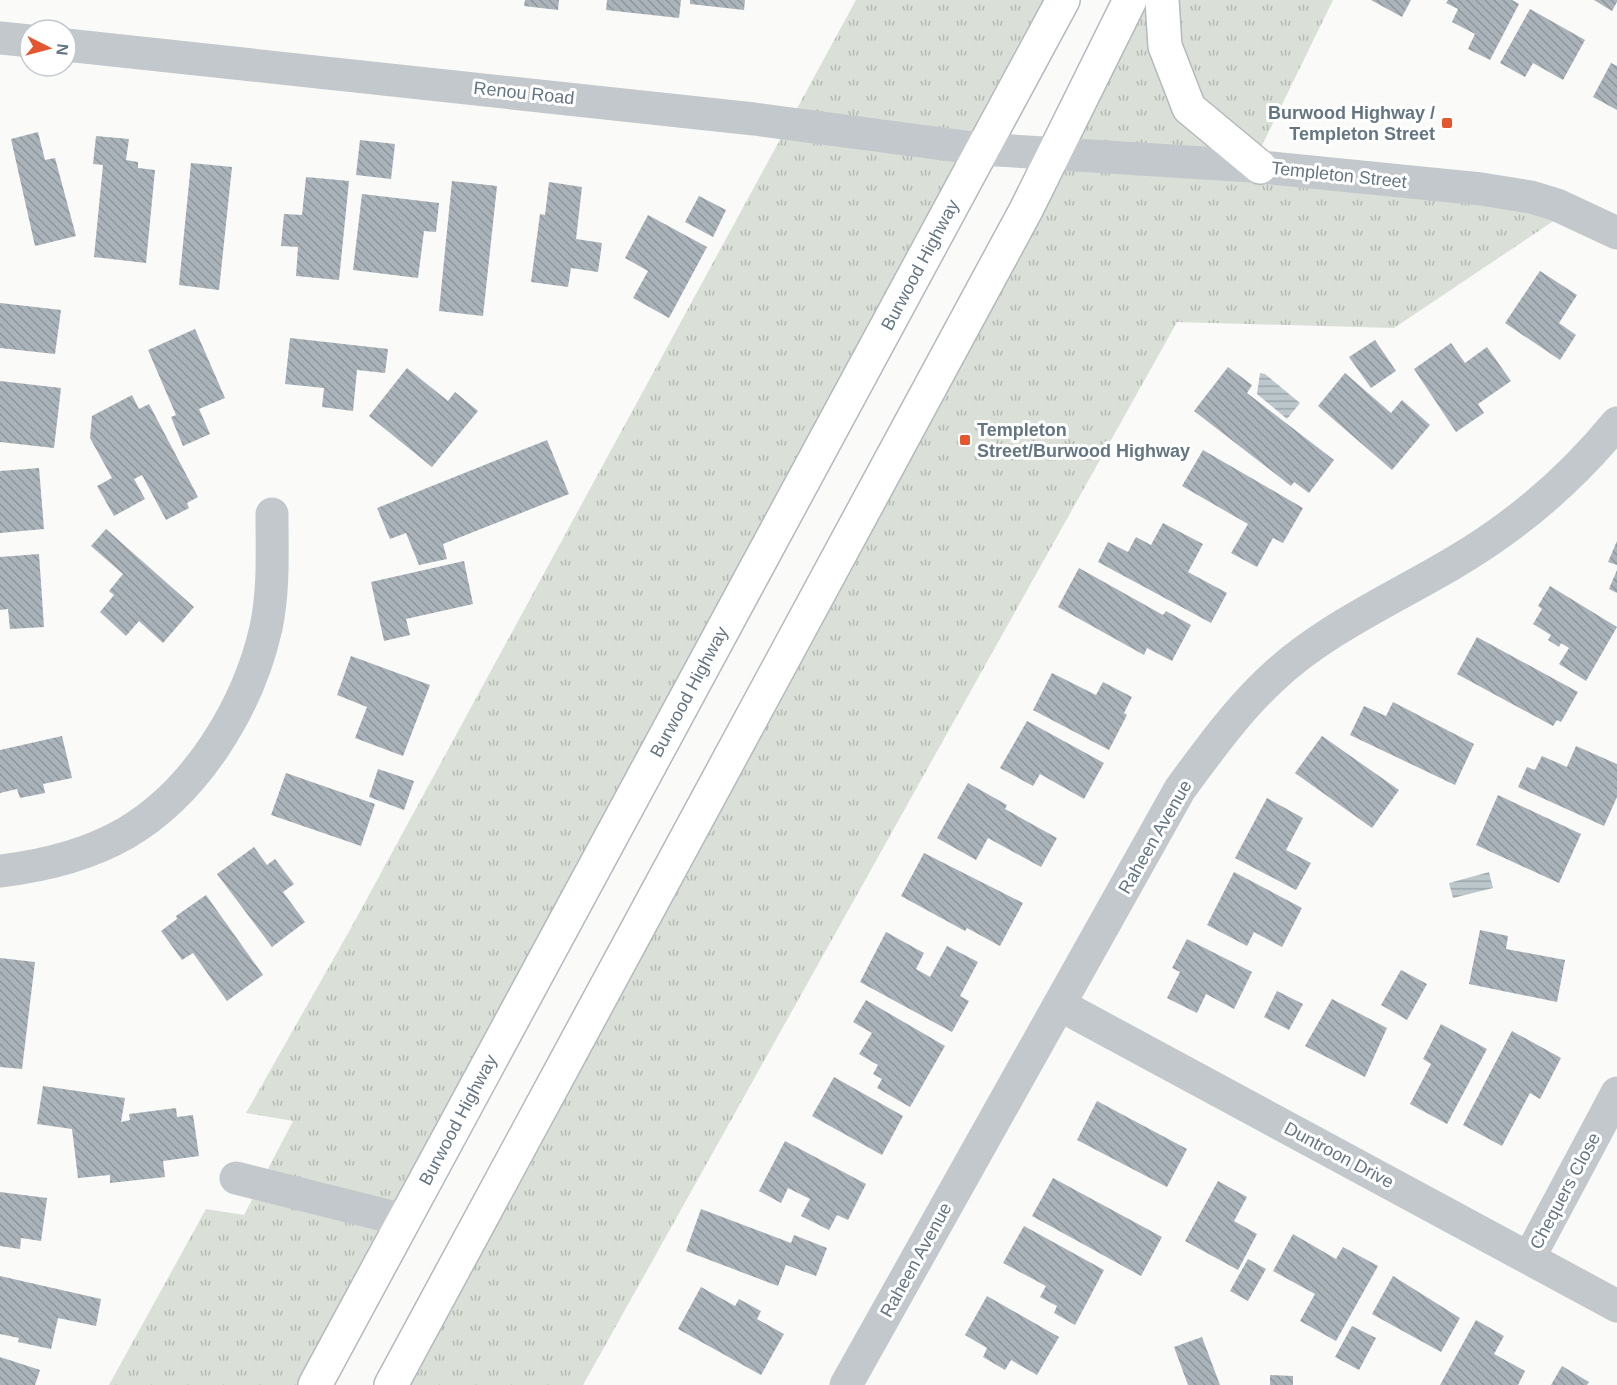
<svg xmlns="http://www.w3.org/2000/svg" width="1617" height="1385" font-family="Helvetica,sans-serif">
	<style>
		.park { fill: url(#park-tufts) }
		.water { fill: url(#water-rules) }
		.building { fill: url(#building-back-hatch) }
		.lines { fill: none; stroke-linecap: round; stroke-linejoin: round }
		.highway-casing { stroke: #b4b9bd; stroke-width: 36 }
		.minor { stroke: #c3c8cc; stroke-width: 33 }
		.highway { stroke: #fff; stroke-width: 33 }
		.poi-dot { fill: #e4572e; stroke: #fff; stroke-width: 2 }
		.labels { text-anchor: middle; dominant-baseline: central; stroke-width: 6; stroke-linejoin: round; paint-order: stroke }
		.street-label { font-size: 18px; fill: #657683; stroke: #fff }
		.poi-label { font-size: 18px; font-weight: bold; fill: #657683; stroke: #fff; text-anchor: end }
	</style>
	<defs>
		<pattern id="park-tufts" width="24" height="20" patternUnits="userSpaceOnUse" patternTransform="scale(1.5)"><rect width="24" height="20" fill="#dadfd7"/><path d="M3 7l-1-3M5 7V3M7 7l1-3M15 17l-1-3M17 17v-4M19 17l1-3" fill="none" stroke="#b4b9b4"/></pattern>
		<pattern id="water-rules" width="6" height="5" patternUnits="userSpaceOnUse" patternTransform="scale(1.5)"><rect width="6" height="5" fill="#bbc7cb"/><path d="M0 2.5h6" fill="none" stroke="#9ca6aa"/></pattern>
		<pattern id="building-back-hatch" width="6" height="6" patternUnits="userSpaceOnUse" patternTransform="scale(1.5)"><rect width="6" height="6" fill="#aab3b9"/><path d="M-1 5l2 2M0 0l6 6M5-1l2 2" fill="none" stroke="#8e969c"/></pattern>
	</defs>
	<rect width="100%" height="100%" fill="#fafaf8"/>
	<!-- park -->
	<g class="park">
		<path d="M856 0H1063L315 1385H109L206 1209 244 1215 293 1121 246 1113 351 928Z"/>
		<path d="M1130 0H1333L1252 166 1570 210 1394 328 1177 322 583 1385H400Z"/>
	</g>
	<!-- water -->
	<g class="water">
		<path d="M1260 373 1265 374 1300 403 1287 419 1257 394Z"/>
		<path d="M1489 872 1493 888 1453 898 1449 883Z"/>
	</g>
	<!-- building -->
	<g class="building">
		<path d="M525 0H559L558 10 524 6Z"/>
		<path d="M607 0H681L679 18 606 10Z"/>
		<path d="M690 0H745L744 10 690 4Z"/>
		<path d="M1371 0H1411L1402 17Z"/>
		<path d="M1448 0H1512L1519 4 1490 60 1468 49 1475 34 1452 22 1458 9 1446 3Z"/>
		<path d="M1594 0H1617V2L1612 11Z"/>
		<path d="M1530 9 1585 40 1563 80 1533 63 1525 77 1500 63Z"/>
		<path d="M1611 63 1617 66V110L1593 97Z"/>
		<path d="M38 132 45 160 55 158 76 236 35 246 11 139Z"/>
		<path d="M96 136 129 139 126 160 138 162V168L155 170 146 263 94 257 103 165 93 164Z"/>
		<path d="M360 140 395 144 391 179 356 175Z"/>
		<path d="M191 163 232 167 219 290 179 285Z"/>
		<path d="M306 177 349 181 339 280 296 276 298 247 281 246 284 214 302 215Z"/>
		<path d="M452 181 497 186 483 316 439 311Z"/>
		<path d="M549 182 582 187 576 239 602 243 598 272 571 268 568 287 531 282 540 214 545 215Z"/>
		<path d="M362 194 439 203 436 232 424 231 418 278 353 270Z"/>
		<path d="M699 196 726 210 713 237 685 222Z"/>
		<path d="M648 215 707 247 669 318 633 298 648 271 625 258Z"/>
		<path d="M1540 271 1577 295 1559 323 1576 335 1560 360 1505 323Z"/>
		<path d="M0 303 61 310 55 354 0 348Z"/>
		<path d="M195 329 225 398 199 409 210 434 183 446 171 417 176 415 148 350Z"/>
		<path d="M290 338 388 349 385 373 357 370 353 411 322 407 324 388 285 384Z"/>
		<path d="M1375 340 1396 371 1371 388 1349 357Z"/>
		<path d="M1451 343 1465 363 1487 347 1511 381 1478 404 1484 413 1456 432 1414 369Z"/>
		<path d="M1228 367 1252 385 1247 393 1334 460 1309 493 1294 482 1291 486 1194 411Z"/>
		<path d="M407 368 448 401 455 392 478 411 432 467 369 416Z"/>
		<path d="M1345 373 1391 413 1402 400 1430 425 1392 470 1318 406Z"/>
		<path d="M0 381 61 388 54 448 0 442Z"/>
		<path d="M132 395 139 409 149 404 198 497 187 503 189 508 166 520 142 475 134 479 145 499 114 516 97 486 112 478 90 438 92 416Z"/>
		<path d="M547 440 569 494 443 544 447 559 419 565 406 533 390 539 377 508Z"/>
		<path d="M1203 450 1303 508 1283 543 1273 538 1257 567 1231 553 1248 524 1182 486Z"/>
		<path d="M39 468 44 529 0 533V471Z"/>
		<path d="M1163 523 1203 544 1188 572 1227 593 1211 623 1098 562 1108 542 1128 552 1136 537 1151 545Z"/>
		<path d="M106 529 194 607 163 643 139 621 126 636 100 612 114 595 109 591 123 574 91 546Z"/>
		<path d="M1617 541V565L1608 562Z"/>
		<path d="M39 554 44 627 10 629 8 609 0 610V557Z"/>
		<path d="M464 561 473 604 406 619 410 635 384 641 371 582Z"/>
		<path d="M1079 568 1163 615 1166 611 1191 625 1172 661 1147 648 1144 655 1058 607Z"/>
		<path d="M1617 570V593L1609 589Z"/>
		<path d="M1550 586 1617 627 1586 681 1559 664 1569 648 1561 643 1559 647 1548 640 1551 635 1533 624 1542 609 1538 606Z"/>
		<path d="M1477 637 1578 692 1561 722 1557 720 1553 726 1457 674Z"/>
		<path d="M351 656 430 685 403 756 355 738 367 707 337 695Z"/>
		<path d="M1052 673 1096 695 1103 682 1132 697 1124 713 1127 715 1109 750 1033 710Z"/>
		<path d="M1393 702 1474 744 1455 785 1350 735 1364 706 1386 716Z"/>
		<path d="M1027 721 1104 763 1084 799 1040 774 1033 786 1000 768Z"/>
		<path d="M62 736 72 778 43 784 45 793 20 798 17 789 0 793V750Z"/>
		<path d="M1322 736 1399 790 1372 828 1295 773Z"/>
		<path d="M1576 746 1617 764V797L1604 826 1518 787 1527 767 1535 770 1542 756 1567 767Z"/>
		<path d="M378 769 414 781 404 810 369 797Z"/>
		<path d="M286 773 375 804 361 846 271 815Z"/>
		<path d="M968 783 1007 805 1005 809 1057 838 1041 867 988 838 976 860 937 838Z"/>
		<path d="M1498 795 1581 834 1559 883 1476 845Z"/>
		<path d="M1267 798 1303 818 1286 850 1311 863 1296 890 1235 858Z"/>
		<path d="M254 847 267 865 275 859 294 884 283 892 305 922 272 947 217 874Z"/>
		<path d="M924 853 1023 903 1000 946 967 928 965 931 901 896Z"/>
		<path d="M1234 872 1302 908 1282 947 1254 932 1247 946 1207 925Z"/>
		<path d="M206 895 263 975 227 1001 193 953 182 960 161 931 177 919 176 916Z"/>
		<path d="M1480 930 1508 936 1506 949 1565 960 1557 1002 1469 984Z"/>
		<path d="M886 932 924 953 916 969 930 977 947 946 978 962 960 996 969 1001 952 1032 860 982Z"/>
		<path d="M1187 939 1252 972 1234 1009 1206 994 1197 1013 1167 998 1180 972 1172 968Z"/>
		<path d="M0 958 35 962 22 1069 0 1067Z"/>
		<path d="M1401 970 1427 984 1407 1020 1381 1005Z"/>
		<path d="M1277 991 1303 1004 1289 1030 1264 1017Z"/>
		<path d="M1332 999 1387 1028 1365 1077 1305 1046Z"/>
		<path d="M866 1000 945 1046 910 1107 877 1088 882 1079 873 1074 878 1065 859 1054 872 1033 853 1022Z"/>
		<path d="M1441 1024 1487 1049 1447 1124 1410 1104 1431 1064 1423 1059Z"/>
		<path d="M1512 1031 1561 1058 1540 1099 1530 1093 1502 1146 1463 1125Z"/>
		<path d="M834 1077 903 1116 882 1155 812 1116Z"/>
		<path d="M43 1086 125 1098 121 1122 130 1120 129 1114 176 1108 177 1117 193 1115 199 1156 163 1161 165 1177 110 1183V1175L78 1178 72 1129 37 1124Z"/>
		<path d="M1097 1101 1187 1149 1167 1187 1077 1140Z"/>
		<path d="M785 1141 866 1184 848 1220 837 1215 829 1230 801 1216 810 1199 788 1188 781 1203 759 1191Z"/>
		<path d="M1053 1178 1162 1237 1141 1276 1032 1216Z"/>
		<path d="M1218 1181 1247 1197 1234 1221 1257 1234 1238 1270 1185 1241Z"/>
		<path d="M0 1192 47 1198 41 1241 21 1238 20 1249 0 1246Z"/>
		<path d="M701 1209 791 1243 794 1235 827 1248 816 1276 786 1265 778 1286 686 1251Z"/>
		<path d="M1024 1226 1104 1270 1075 1325 1054 1313 1057 1306 1040 1297 1046 1286 1003 1263Z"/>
		<path d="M1293 1234 1336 1259 1343 1247 1378 1266 1336 1341 1300 1321 1315 1294 1273 1271Z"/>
		<path d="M1248 1259 1266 1269 1248 1301 1230 1291Z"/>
		<path d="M0 1276 101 1299 96 1326 58 1318 51 1349 18 1342 19 1338 0 1334Z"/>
		<path d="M1393 1276 1460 1318 1441 1352 1372 1314Z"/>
		<path d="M701 1287 735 1306 739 1299 761 1311 757 1319 784 1334 761 1375 678 1329Z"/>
		<path d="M987 1296 1059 1337 1037 1375 1011 1360 1005 1370 983 1357 987 1348 965 1335Z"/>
		<path d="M1476 1320 1504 1336 1494 1354 1525 1371 1518 1385H1440Z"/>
		<path d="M1352 1326 1376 1338 1359 1370 1335 1357Z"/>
		<path d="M1202 1337 1220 1385H1188L1174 1347Z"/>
		<path d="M0 1357 40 1370 35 1385H0Z"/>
		<path d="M1562 1366 1589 1382 1587 1385H1551Z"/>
		<path d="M1270 1375 1293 1376V1385H1270Z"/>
	</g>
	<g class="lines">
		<!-- highway casing -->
		<g class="highway-casing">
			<g id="highway">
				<path d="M1162 0 1165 46 1189 108 1260 167"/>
				<path d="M315 1385 1063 0"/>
				<path d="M391 1385 1026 210 1130 0"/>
			</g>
		</g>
		<!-- minor -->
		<g class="minor">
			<path d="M0 38 30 41"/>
			<path d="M66 45 754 119 981 149 1252 166 1481 189 1531 197 1557 205 1617 233"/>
			<path d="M0 871C43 866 88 855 126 833 197 791 248 707 266 628 274 590 272 552 272 514"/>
			<path d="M1060 1005 1617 1306"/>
			<path d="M236 1178 404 1220"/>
			<path d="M1529 1258 1617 1093"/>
			<path d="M846 1385 1180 789C1208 751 1236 712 1270 680 1322 630 1393 599 1455 562 1516 526 1572 478 1617 423"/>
		</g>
		<!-- highway -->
		<use href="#highway" class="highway"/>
	</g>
	<!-- markers -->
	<g class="poi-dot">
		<rect x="1441" y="117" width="12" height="12" rx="3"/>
		<rect x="959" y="434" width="12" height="12" rx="3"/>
	</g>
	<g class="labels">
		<!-- street labels -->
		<g class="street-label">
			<text transform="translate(524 93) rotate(6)">Renou Road</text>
			<text transform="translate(1339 175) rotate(6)">Templeton Street</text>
			<text transform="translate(920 265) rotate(-62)">Burwood Highway</text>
			<text transform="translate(689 692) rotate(-62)">Burwood Highway</text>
			<text transform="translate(1155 837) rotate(-60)">Raheen Avenue</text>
			<text transform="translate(458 1120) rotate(-62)">Burwood Highway</text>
			<text transform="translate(1339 1155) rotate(28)">Duntroon Drive</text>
			<text transform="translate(1565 1191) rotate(-62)">Chequers Close</text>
			<text transform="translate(916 1260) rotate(-61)">Raheen Avenue</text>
		</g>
		<!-- poi labels -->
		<g class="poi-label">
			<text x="1435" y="113">Burwood Highway /<tspan x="1435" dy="21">Templeton Street</tspan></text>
			<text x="977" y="430" text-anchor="start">Templeton<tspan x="977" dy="21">Street/Burwood Highway</tspan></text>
		</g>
	</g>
	<!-- north arrow -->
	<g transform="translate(48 48) rotate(96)"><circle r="28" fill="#ffffff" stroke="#c1c8cd" stroke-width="1.5"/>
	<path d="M0-4.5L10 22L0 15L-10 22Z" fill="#e4572e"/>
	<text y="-9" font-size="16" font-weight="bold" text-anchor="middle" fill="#657683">N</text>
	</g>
</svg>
